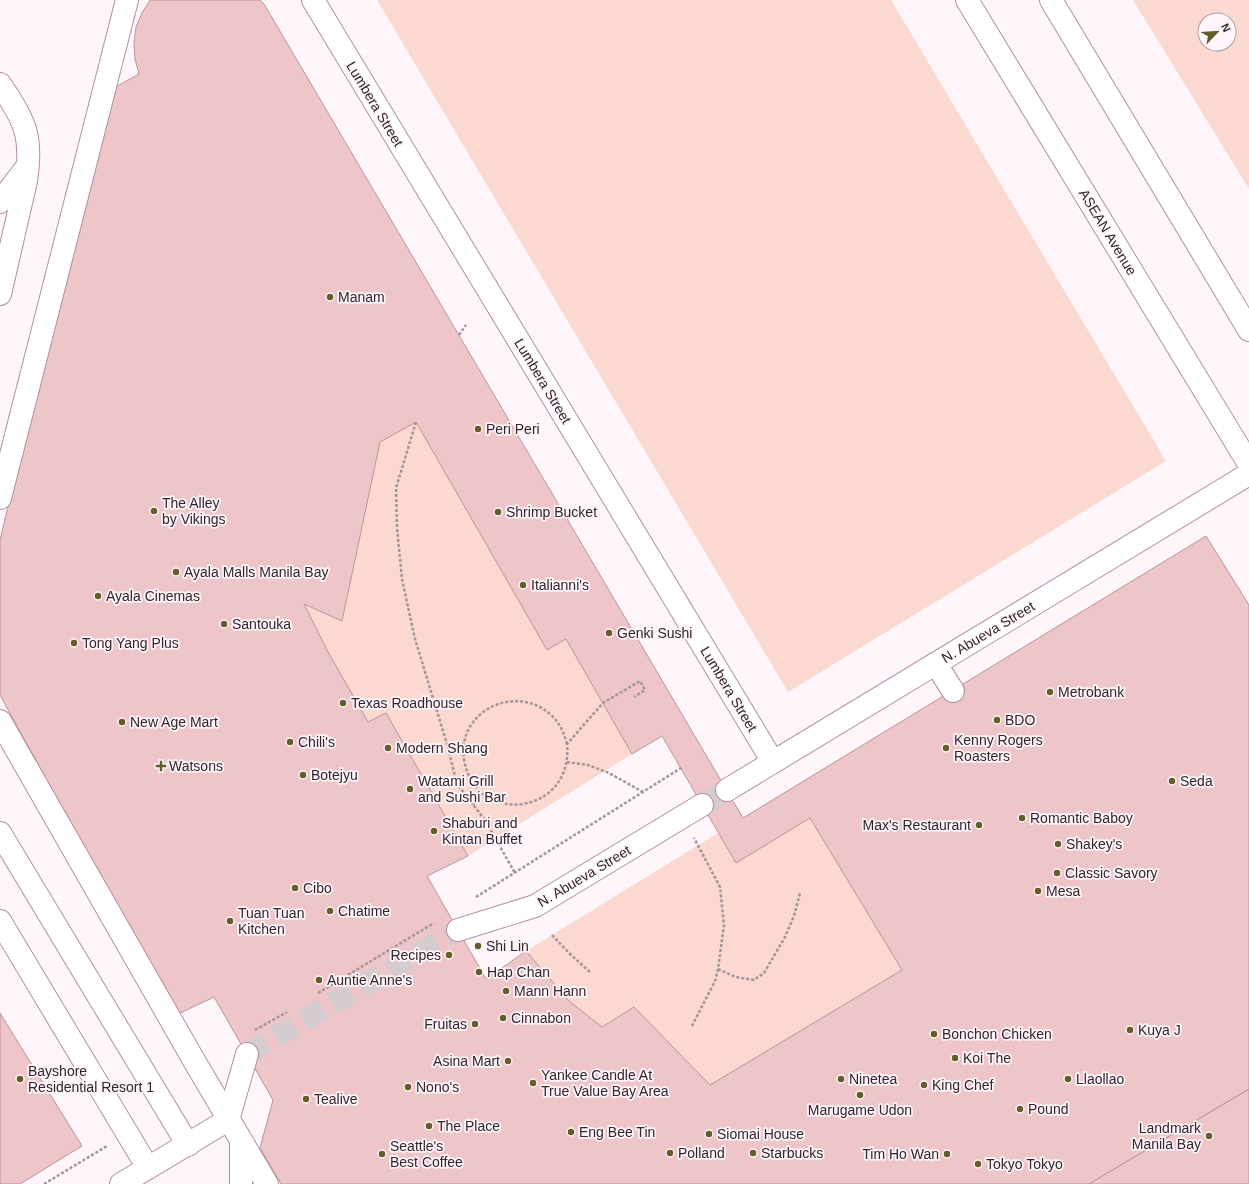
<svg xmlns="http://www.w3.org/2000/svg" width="1249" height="1184" font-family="Arial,sans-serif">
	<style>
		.green { fill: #fcd9d0; fill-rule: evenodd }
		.building { fill: #eec5c8; stroke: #bc9498; fill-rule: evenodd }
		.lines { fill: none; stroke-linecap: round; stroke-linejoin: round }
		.minor-tunnel { stroke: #d5ccd0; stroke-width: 22; stroke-dasharray: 22 11; stroke-linecap: butt }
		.minor-casing { stroke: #b38f9f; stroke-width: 24 }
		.path { stroke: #a1969b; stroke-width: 2.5; stroke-dasharray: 3 2; stroke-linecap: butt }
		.minor { stroke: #fff; stroke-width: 22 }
		.poi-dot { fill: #645d2a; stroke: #fef6fa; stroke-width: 1.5 }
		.labels { text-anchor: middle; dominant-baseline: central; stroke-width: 3.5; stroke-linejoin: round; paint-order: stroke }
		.street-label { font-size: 14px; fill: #32242a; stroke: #fef6fa }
		.poi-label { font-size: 14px; fill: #32242a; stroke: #fef6fa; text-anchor: start }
	</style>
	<rect width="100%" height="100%" fill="#fef6fa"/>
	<!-- green -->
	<g class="green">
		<path d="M377 0H891L1166 461 788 692Z"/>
		<path d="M1133 0H1249V189ZM1205 20H1229V44H1205Z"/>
		<path d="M416 422 531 622 566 639 632 754 468 856 386 713 368 722 328 652 304 604 342 620 380 442Z"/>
		<path d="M810 818 902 970 710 1085 634 1007 602 1027 569 1001 526 951 718 833 736 863Z"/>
	</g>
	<!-- building -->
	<g class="building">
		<path d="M150 0H260L264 4 743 818 1206 536 1249 605V1089L1089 1184H281L260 1148 273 1100 214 997 176 1015 0 695V540L108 91 139 74 135 59 134 43 136 27 142 13ZM416 422 547 650 566 639 632 754 662 736 736 863 810 818 902 970 710 1085 634 1007 602 1027 569 1001 526 951 486 979 427 876 468 856 386 713 368 722 328 652 304 604 342 621 380 442Z"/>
		<path d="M0 1013 82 1146 20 1184H0Z"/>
		<path d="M1249 1089V1184H1089Z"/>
	</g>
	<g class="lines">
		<!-- minor-tunnel -->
		<g class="minor-tunnel">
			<path d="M702 805 727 790"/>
			<path d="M247 1054 458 930"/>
		</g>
		<!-- minor casing -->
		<g class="minor-casing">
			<g id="minor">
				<path d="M313 0 773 762"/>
				<path d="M967 0 1249 464"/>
				<path d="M1051 0 1249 330"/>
				<path d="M0 84C25 120 33 137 26 181L0 294"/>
				<path d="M0 202 26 168"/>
				<path d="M0 498 127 0"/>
				<path d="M936 664 953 691"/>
				<path d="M0 721 196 1064 267 1184"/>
				<path d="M727 790 1249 474"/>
				<path d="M0 833 188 1145"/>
				<path d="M0 921 148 1168"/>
				<path d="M458 930 535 906 702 805"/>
				<path d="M228 1120 247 1054"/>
				<path d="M241 1143V1184"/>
				<path d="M121 1184 228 1120"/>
			</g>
		</g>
		<!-- path -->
		<g class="path">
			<path d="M459 335 466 325"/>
			<path d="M416 422 396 488 397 528 402 579 415 639 447 744 457 784 485 820 515 873"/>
			<path d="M447 744H464"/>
			<path d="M567 744C564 733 560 723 551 715 517 683 457 710 464 759 474 827 574 816 567 744L603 703 640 681 645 690 634 697"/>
			<path d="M567 762 588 765 609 773 643 792"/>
			<path d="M473 805 482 793"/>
			<path d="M476 897 681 768"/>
			<path d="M552 935 570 954 590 972"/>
			<path d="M718 969 736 977 754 980 764 973 785 937 794 916 800 893"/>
			<path d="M318 993 434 923"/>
			<path d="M692 1026 715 981 718 969 724 925 720 887 694 838"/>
			<path d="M255 1030 287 1012"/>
			<path d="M44 1184 107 1146"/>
		</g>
		<!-- minor -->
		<use href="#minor" class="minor"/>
	</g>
	<!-- markers -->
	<g class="poi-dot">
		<circle cx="330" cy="297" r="4"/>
		<circle cx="478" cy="429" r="4"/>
		<circle cx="154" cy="511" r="4"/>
		<circle cx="498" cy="512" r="4"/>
		<circle cx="176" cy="572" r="4"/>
		<circle cx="523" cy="585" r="4"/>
		<circle cx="98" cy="596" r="4"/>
		<circle cx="224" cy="624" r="4"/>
		<circle cx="609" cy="633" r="4"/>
		<circle cx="74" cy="643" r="4"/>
		<circle cx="1050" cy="692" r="4"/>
		<circle cx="343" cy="703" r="4"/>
		<circle cx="997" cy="720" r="4"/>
		<circle cx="122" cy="722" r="4"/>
		<circle cx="290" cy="742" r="4"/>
		<circle cx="388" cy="748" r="4"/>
		<circle cx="946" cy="748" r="4"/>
		<path d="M159 760h4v4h4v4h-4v4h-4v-4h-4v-4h4z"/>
		<circle cx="303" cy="775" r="4"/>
		<circle cx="1172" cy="781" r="4"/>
		<circle cx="410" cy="789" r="4"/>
		<circle cx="1022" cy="818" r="4"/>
		<circle cx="979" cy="825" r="4"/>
		<circle cx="434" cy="831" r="4"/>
		<circle cx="1058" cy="844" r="4"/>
		<circle cx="1057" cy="873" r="4"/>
		<circle cx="295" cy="888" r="4"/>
		<circle cx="1038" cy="891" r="4"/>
		<circle cx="330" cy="911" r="4"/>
		<circle cx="230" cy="921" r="4"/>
		<circle cx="478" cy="946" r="4"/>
		<circle cx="449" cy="955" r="4"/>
		<circle cx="479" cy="972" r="4"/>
		<circle cx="319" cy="980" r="4"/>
		<circle cx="506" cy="991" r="4"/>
		<circle cx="503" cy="1018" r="4"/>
		<circle cx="475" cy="1024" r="4"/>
		<circle cx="1130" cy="1030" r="4"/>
		<circle cx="934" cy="1034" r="4"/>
		<circle cx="955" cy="1058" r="4"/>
		<circle cx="508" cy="1061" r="4"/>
		<circle cx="20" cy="1079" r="4"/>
		<circle cx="841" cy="1079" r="4"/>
		<circle cx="1068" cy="1079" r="4"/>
		<circle cx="533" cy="1083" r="4"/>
		<circle cx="924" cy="1085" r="4"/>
		<circle cx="408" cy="1087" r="4"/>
		<circle cx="860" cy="1095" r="4"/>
		<circle cx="306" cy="1099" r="4"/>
		<circle cx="1020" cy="1109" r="4"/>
		<circle cx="429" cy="1126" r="4"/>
		<circle cx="571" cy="1132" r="4"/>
		<circle cx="709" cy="1134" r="4"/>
		<circle cx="1209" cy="1136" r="4"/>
		<circle cx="670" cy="1153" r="4"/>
		<circle cx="753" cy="1153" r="4"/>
		<circle cx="382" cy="1154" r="4"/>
		<circle cx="947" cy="1154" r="4"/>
		<circle cx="978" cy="1164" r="4"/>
	</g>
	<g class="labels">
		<!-- street labels -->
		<g class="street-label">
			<text transform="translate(375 104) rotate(59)">Lumbera Street</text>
			<text transform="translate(1108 232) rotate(59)">ASEAN Avenue</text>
			<text transform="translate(543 381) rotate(59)">Lumbera Street</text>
			<text transform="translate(988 632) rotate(-31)">N. Abueva Street</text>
			<text transform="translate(729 689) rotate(59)">Lumbera Street</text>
			<text transform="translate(584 876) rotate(-31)">N. Abueva Street</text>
		</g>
		<!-- poi labels -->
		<g class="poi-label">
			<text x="338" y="297">Manam</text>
			<text x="486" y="429">Peri Peri</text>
			<text x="162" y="503">The Alley<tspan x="162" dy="16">by Vikings</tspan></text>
			<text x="506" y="512">Shrimp Bucket</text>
			<text x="184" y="572">Ayala Malls Manila Bay</text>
			<text x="531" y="585">Italianni's</text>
			<text x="106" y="596">Ayala Cinemas</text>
			<text x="232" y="624">Santouka</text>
			<text x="617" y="633">Genki Sushi</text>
			<text x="82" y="643">Tong Yang Plus</text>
			<text x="1058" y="692">Metrobank</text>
			<text x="351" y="703">Texas Roadhouse</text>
			<text x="1005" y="720">BDO</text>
			<text x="130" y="722">New Age Mart</text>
			<text x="954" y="740">Kenny Rogers<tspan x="954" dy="16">Roasters</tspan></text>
			<text x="298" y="742">Chili's</text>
			<text x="396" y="748">Modern Shang</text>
			<text x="169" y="766">Watsons</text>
			<text x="311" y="775">Botejyu</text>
			<text x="418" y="781">Watami Grill<tspan x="418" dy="16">and Sushi Bar</tspan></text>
			<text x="1180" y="781">Seda</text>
			<text x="1030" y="818">Romantic Baboy</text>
			<text x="442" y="823">Shaburi and<tspan x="442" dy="16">Kintan Buffet</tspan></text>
			<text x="971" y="825" text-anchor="end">Max's Restaurant</text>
			<text x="1066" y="844">Shakey's</text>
			<text x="1065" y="873">Classic Savory</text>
			<text x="303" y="888">Cibo</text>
			<text x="1046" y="891">Mesa</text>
			<text x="338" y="911">Chatime</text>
			<text x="238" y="913">Tuan Tuan<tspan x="238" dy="16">Kitchen</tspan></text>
			<text x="486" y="946">Shi Lin</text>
			<text x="441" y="955" text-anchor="end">Recipes</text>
			<text x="487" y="972">Hap Chan</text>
			<text x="327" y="980">Auntie Anne's</text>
			<text x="514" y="991">Mann Hann</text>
			<text x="511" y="1018">Cinnabon</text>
			<text x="467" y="1024" text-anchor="end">Fruitas</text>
			<text x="1138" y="1030">Kuya J</text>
			<text x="942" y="1034">Bonchon Chicken</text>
			<text x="963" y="1058">Koi The</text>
			<text x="500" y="1061" text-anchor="end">Asina Mart</text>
			<text x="28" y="1071">Bayshore<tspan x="28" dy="16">Residential Resort 1</tspan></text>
			<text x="541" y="1075">Yankee Candle At<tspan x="541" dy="16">True Value Bay Area</tspan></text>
			<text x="849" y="1079">Ninetea</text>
			<text x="1076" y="1079">Llaollao</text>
			<text x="932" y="1085">King Chef</text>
			<text x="416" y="1087">Nono's</text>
			<text x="314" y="1099">Tealive</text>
			<text x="1028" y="1109">Pound</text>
			<text x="860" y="1110" text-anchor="middle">Marugame Udon</text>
			<text x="437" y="1126">The Place</text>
			<text x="1201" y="1128" text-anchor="end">Landmark<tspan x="1201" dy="16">Manila Bay</tspan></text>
			<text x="579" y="1132">Eng Bee Tin</text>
			<text x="717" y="1134">Siomai House</text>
			<text x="390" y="1146">Seattle's<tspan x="390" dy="16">Best Coffee</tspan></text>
			<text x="678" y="1153">Polland</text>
			<text x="761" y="1153">Starbucks</text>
			<text x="939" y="1154" text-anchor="end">Tim Ho Wan</text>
			<text x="986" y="1164">Tokyo Tokyo</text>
		</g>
	</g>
	<!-- north arrow -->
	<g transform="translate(1217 32) rotate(65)"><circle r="19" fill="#fef6fa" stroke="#aca2a7"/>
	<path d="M0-3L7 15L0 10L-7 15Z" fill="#645d2a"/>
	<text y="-6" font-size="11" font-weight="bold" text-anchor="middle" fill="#32242a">N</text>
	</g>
</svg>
